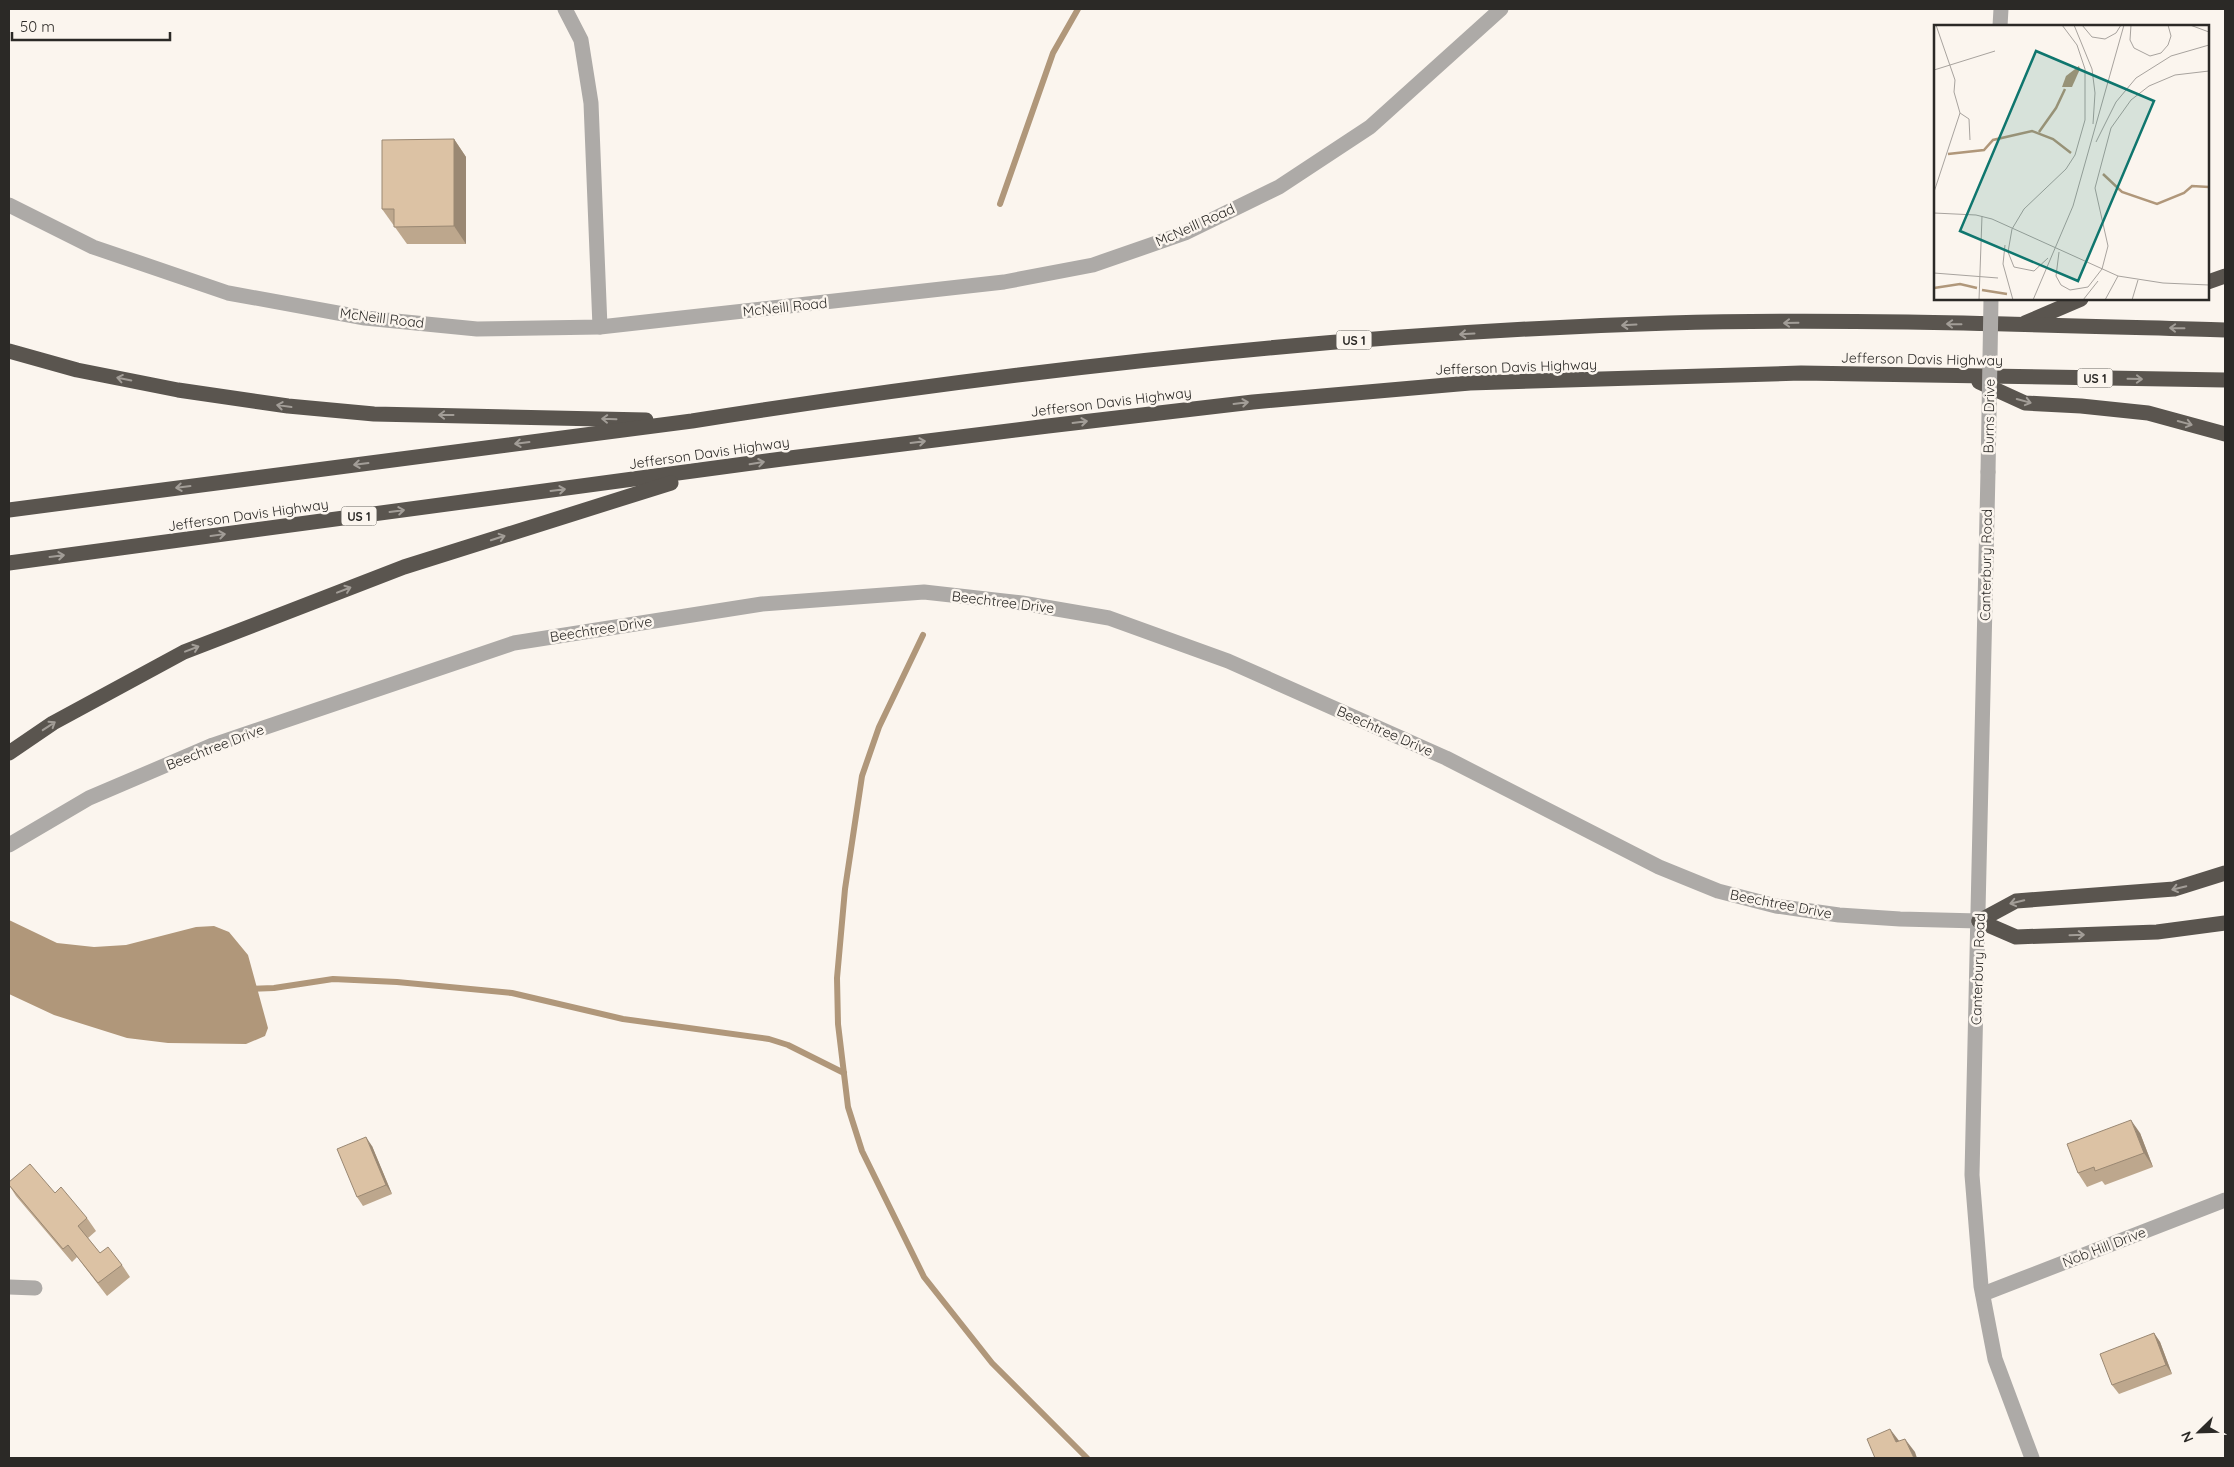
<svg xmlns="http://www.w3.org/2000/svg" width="2234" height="1467" font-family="Quicksand,sans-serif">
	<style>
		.water { fill: #b0977a }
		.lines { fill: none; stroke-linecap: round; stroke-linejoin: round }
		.stream { stroke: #b0977a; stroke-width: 6 }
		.minor { stroke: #adaaa7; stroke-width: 15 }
		.highway { stroke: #5a554f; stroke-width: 15 }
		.minor-bridge { stroke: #adaaa7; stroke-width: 15 }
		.wall { fill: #bda78d }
		.shaded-wall { fill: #9a8873 }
		.building { fill: #dcc2a4; stroke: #9a8873 }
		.oneway { stroke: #a29d97 }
		.labels { text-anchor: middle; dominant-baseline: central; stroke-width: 5; stroke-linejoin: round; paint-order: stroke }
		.shield { fill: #fbf5ee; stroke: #696662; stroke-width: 1 }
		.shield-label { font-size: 12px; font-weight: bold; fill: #2b2926 }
		.street-label { font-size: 14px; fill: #2b2926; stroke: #fbf5ee }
		.inset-river { fill: none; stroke: #b0977a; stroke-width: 2.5 }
		.inset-road { fill: none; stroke: #a8a39e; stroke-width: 1 }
		.view { fill: #0f766e; fill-opacity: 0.15; stroke: #0f766e; stroke-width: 2.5 }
		.inset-edge { fill: none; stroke: #2b2926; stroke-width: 2.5 }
	</style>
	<rect width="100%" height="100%" fill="#fbf5ee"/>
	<!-- water -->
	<path class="water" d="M9 920 57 943 94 947 126 945 196 927 214 926 229 932 248 955 268 1028 265 1036 246 1044 168 1043 127 1038 54 1015 9 994Z"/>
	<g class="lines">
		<!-- stream -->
		<g class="stream">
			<path d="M1000 204 1053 53 1078 9"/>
			<path d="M923 635 879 727 862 776 845 889 837 978 838 1024 848 1107 862 1151 924 1277 992 1363 1087 1458"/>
			<path d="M251 989 274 988 333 979 397 982 512 993 623 1019 769 1039 788 1045 844 1073"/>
		</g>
		<!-- minor -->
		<g class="minor">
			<path d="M565 9 581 40 591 103 600 327"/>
			<path d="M2000 26 2001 9"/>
			<path d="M9 205 93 247 228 293 365 318 477 329 600 327 1004 282 1093 265 1185 233 1279 187 1370 127 1501 9"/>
			<path d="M1988 472 1972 1175 1981 1286 1995 1359 2032 1458"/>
			<path d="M9 845 89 798 213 745 514 643 762 604 924 592 1022 603 1109 618 1228 661 1446 758 1659 867 1718 891 1776 906 1839 915 1900 919 1979 921"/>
			<path d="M9 1287 35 1288"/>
			<path d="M1983 1294 2225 1200"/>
		</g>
		<!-- highway -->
		<g class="highway">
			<path d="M2208 282 2225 276"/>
			<path d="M2025 323 2081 299"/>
			<path d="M9 351 77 370 178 390 288 406 374 414 646 420"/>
			<path d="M1979 382 2025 403 2081 406 2148 413 2225 434"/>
			<path d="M9 510 692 421C1015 370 1342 333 1669 323 1854 318 2040 325 2225 330"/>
			<path d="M9 563 782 459 1048 426 1253 402 1470 383 1801 373 2225 380"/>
			<path d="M9 753 53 723 184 652 404 567 671 483"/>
			<path d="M1979 921 2016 901 2174 889 2225 873"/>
			<path d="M1979 921 2016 937 2157 932 2225 923"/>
		</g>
		<!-- minor-bridge -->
		<path class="minor-bridge" d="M1988 472 1991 299"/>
	</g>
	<!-- wall -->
	<g class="wall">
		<path d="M454 139 466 157V244H407L382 209Z"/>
		<path d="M2140 1133 2153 1167 2105 1185 2102 1181 2087 1187 2078 1173Z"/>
		<path d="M372 1146 392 1194 363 1206 357 1197Z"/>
		<path d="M9 1185 55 1193 87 1218 96 1231 88 1238 100 1253 122 1265 130 1277 107 1296 77 1257 72 1262 16 1196Z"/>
		<path d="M2154 1333 2160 1342 2172 1374 2119 1394 2112 1385Z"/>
	</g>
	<!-- shaded-wall -->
	<g class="shaded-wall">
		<path d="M454 139 466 157V244L454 226Z"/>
		<path d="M2131 1120 2140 1133 2153 1167 2144 1153Z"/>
		<path d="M366 1137 372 1146 392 1194 386 1185Z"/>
		<path d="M2154 1333 2160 1342 2172 1374 2166 1365Z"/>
		<path d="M1890 1429 1900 1442H1896Z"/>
		<path d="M1905 1439 1915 1452 1917 1458H1914Z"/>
	</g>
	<!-- building -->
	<g class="building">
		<path d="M454 139V226L394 227V209H382V140Z"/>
		<path d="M2131 1120 2144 1153 2095 1171 2094 1167 2078 1173 2067 1144Z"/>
		<path d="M366 1137 386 1185 357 1197 337 1149Z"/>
		<path d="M30 1164 55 1193 61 1187 87 1218 78 1226 100 1253 108 1247 122 1265 98 1283 68 1245 63 1249 9 1185V1182Z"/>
		<path d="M2154 1333 2166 1365 2112 1385 2100 1354Z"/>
		<path d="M1890 1429 1896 1442 1905 1439 1914 1458H1875L1867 1439Z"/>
	</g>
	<!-- one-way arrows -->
	<defs><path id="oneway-shaft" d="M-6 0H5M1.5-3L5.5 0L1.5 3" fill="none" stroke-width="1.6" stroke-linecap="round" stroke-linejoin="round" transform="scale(1.25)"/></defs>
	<g class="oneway">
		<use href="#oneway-shaft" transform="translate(1791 323) rotate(179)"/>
		<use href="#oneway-shaft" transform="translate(1954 324) rotate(-179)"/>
		<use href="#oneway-shaft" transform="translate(1629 325) rotate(177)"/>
		<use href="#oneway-shaft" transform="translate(2177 328) rotate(-179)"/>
		<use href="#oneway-shaft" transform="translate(1467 334) rotate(177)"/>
		<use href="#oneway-shaft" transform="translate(124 379) rotate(-169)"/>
		<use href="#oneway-shaft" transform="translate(2135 379) rotate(1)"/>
		<use href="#oneway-shaft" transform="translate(2024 401) rotate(15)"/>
		<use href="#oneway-shaft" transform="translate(1241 403) rotate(-7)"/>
		<use href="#oneway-shaft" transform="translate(284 406) rotate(-172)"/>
		<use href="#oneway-shaft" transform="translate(446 415) rotate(-180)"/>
		<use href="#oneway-shaft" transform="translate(609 419) rotate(-178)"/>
		<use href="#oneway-shaft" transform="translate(1080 422) rotate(-7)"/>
		<use href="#oneway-shaft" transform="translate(2185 423) rotate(15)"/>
		<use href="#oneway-shaft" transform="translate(918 442) rotate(-7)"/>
		<use href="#oneway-shaft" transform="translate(522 443) rotate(173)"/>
		<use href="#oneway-shaft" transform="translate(757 463) rotate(-9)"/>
		<use href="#oneway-shaft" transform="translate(361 464) rotate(173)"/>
		<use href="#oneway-shaft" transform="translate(183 487) rotate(173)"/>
		<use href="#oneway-shaft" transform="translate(558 490) rotate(-7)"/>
		<use href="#oneway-shaft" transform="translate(397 511) rotate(-7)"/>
		<use href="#oneway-shaft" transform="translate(218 535) rotate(-8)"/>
		<use href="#oneway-shaft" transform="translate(498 538) rotate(-18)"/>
		<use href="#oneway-shaft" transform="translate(57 556) rotate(-7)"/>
		<use href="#oneway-shaft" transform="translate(344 590) rotate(-21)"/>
		<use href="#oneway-shaft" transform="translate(192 649) rotate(-21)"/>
		<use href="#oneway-shaft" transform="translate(49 726) rotate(-33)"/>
		<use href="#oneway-shaft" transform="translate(2179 888) rotate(167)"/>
		<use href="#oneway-shaft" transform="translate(2017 902) rotate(166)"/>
		<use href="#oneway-shaft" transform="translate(2077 935) rotate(-2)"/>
	</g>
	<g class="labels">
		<!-- shield labels -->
		<g class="shield">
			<rect x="1336.5" y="330.5" width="35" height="19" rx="4"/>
			<rect x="2077.5" y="368.5" width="35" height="19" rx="4"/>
			<rect x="341.5" y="506.5" width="35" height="19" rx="4"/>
		</g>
		<g class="shield-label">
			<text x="1354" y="340">US 1</text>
			<text x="2095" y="378">US 1</text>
			<text x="359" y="516">US 1</text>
		</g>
		<!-- street labels -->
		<g class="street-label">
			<text transform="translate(1195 225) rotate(-24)">McNeill Road</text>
			<text transform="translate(785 307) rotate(-6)">McNeill Road</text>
			<text transform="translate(382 318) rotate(7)">McNeill Road</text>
			<text transform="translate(1922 359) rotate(1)">Jefferson Davis Highway</text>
			<text transform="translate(1516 367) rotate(-2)">Jefferson Davis Highway</text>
			<text transform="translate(1111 402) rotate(-7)">Jefferson Davis Highway</text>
			<text transform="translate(1989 416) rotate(-89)">Burns Drive</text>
			<text transform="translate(709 453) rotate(-8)">Jefferson Davis Highway</text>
			<text transform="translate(248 515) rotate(-8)">Jefferson Davis Highway</text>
			<text transform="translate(1986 565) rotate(-89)">Canterbury Road</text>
			<text transform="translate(1003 602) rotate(7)">Beechtree Drive</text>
			<text transform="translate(601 629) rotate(-9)">Beechtree Drive</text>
			<text transform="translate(1385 731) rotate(24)">Beechtree Drive</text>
			<text transform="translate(215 747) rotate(-21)">Beechtree Drive</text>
			<text transform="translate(1781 904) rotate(11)">Beechtree Drive</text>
			<text transform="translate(1978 969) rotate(-88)">Canterbury Road</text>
			<text transform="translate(2104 1247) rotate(-21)">Nob Hill Drive</text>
		</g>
	</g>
	<!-- overview -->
	<g transform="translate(1934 25)">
		<rect width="275" height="275" fill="#fbf5ee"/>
		<path d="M145 41 146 44 138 62H128L132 51Z" fill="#b0977a"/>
		<path class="inset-river" d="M105 107 122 83 131 64M14 129 50 125 59 115 98 106 119 114 137 128M169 149 188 167 223 179 250 168 258 161 275 162M0 263 26 259 43 263M48 265 73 269"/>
		<path class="inset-road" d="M140 0 158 44 161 68 159 99M148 0 158 12 171 14 182 8 187 0M197 0 196 15 200 23 216 31 227 28 234 20 237 11 234 0M256 0 275 7M0 45 61 26M26 88 35 94 36 115M162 117 182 77 202 53 237 31 275 20M0 167 26 88 20 67 21 55 2 0M0 188 42 190 58 194 184 251 229 258 275 260M78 204 90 184 132 144 141 130 151 95V44L143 20 128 0M78 204 74 227 80 242 100 246 114 233M71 220 69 239 79 275M125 227 122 251 127 260 136 265 154 262 168 244M168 244 174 221 161 163 177 103 197 75 215 61 241 50 275 46M0 248 64 253M45 275 48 191M99 275 139 181 190 0M149 275 164 256M171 275 184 251M198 275 204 255"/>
		<path class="view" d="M102 26 220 76 144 256 26 206Z"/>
		<rect width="275" height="275" class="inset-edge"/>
	</g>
	<!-- border -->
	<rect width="2234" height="1467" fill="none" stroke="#2b2926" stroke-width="20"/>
	<!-- north arrow -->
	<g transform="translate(2199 1432) rotate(247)" stroke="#fbf5ee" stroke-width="4" paint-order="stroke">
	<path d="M0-4L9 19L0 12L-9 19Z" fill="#2b2926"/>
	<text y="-8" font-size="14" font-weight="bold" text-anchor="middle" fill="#2b2926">N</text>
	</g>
	<!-- scale -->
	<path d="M12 32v8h158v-8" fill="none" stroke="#2b2926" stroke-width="2.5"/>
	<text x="20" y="32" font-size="15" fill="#2b2926" stroke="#fbf5ee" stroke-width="4" paint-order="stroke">50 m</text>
</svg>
